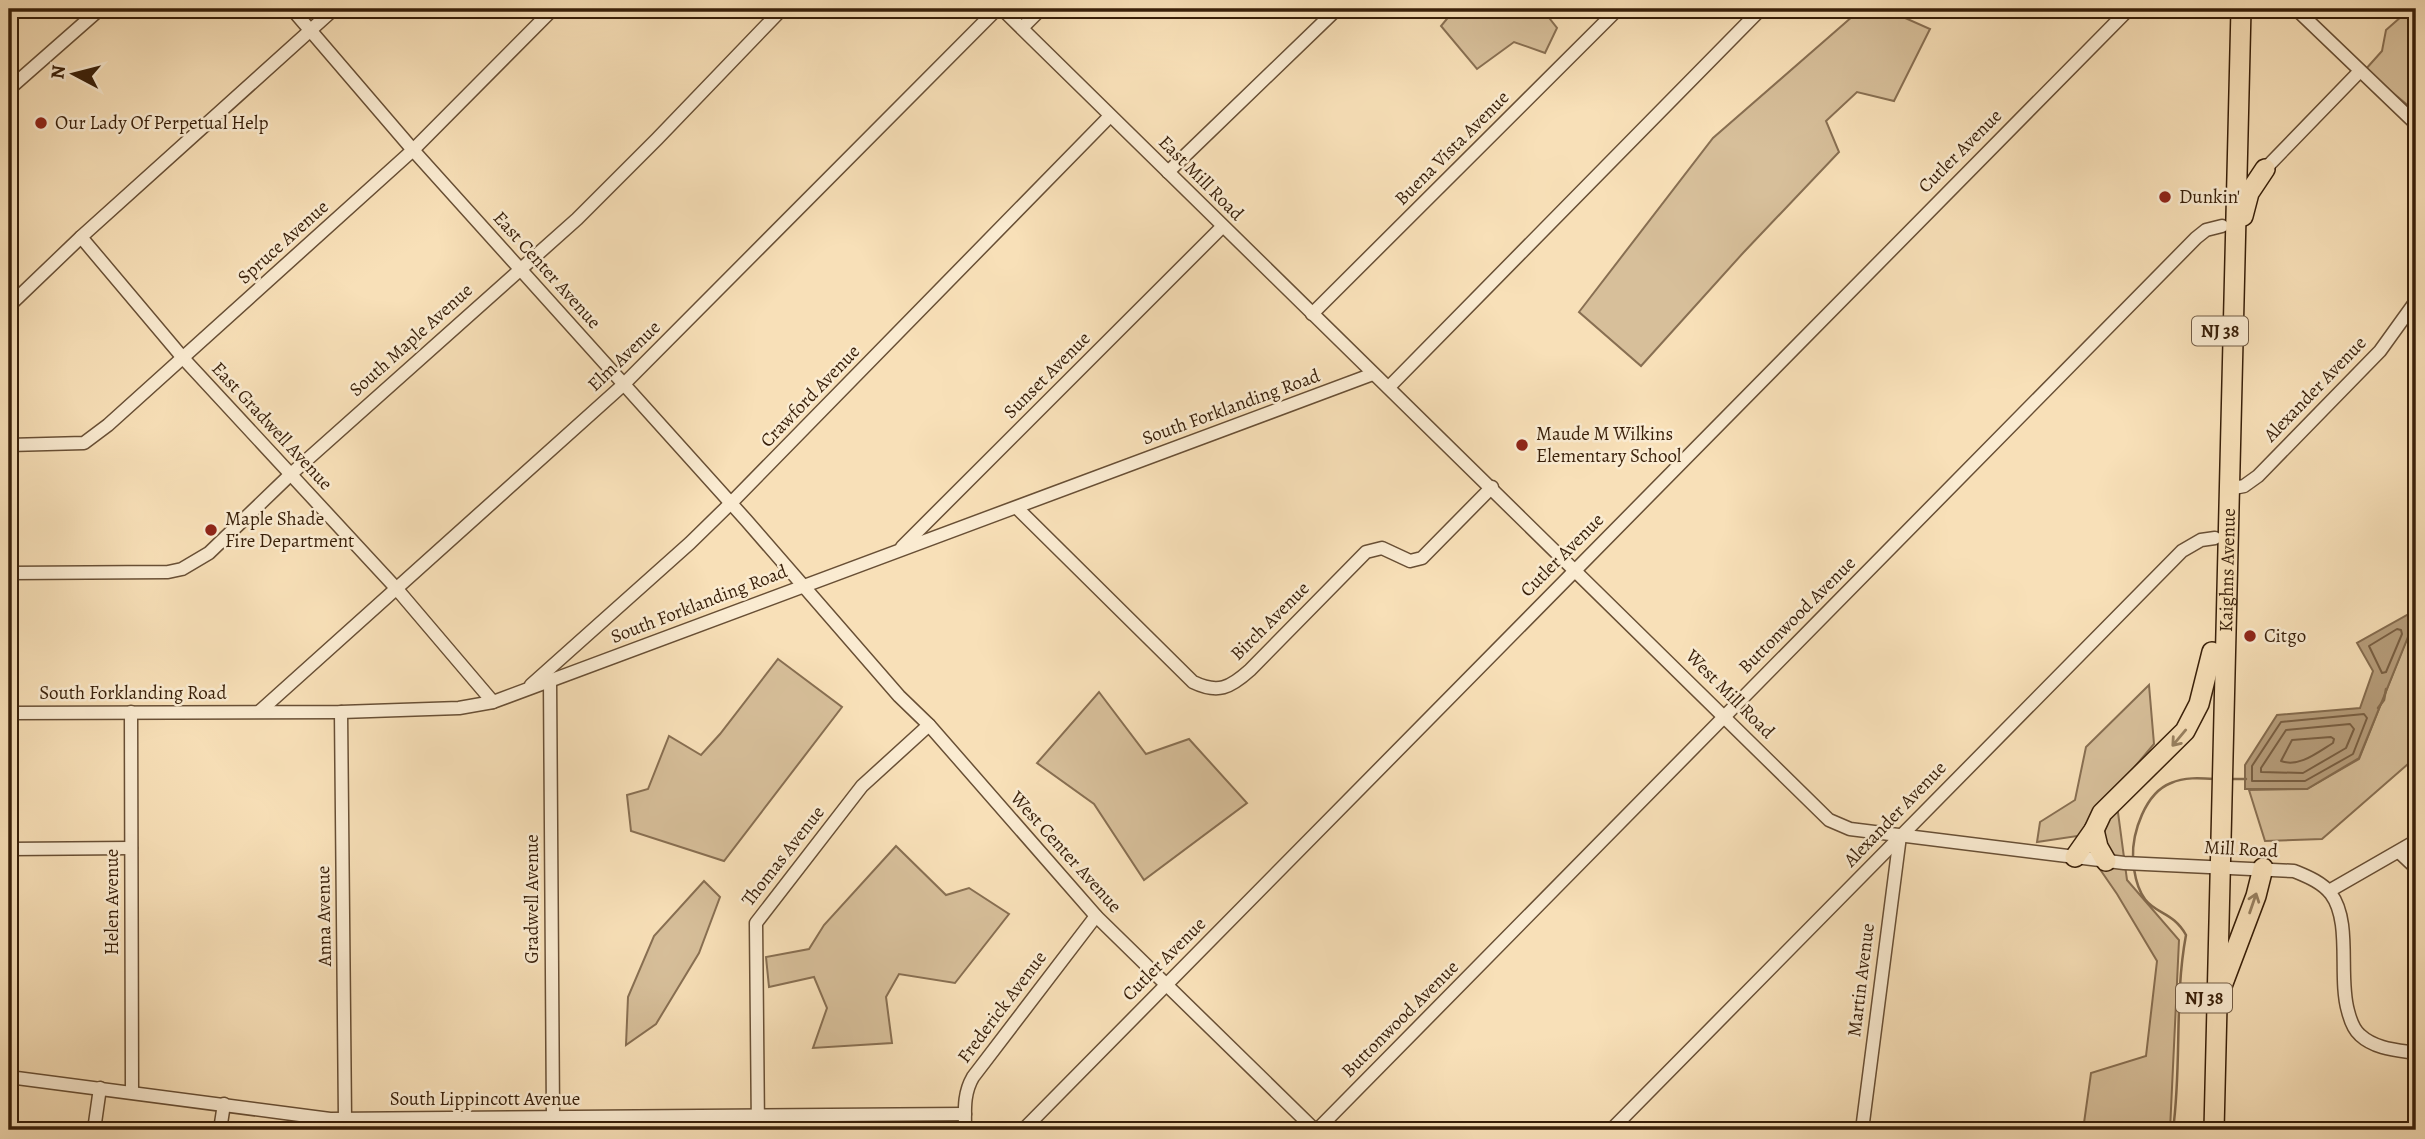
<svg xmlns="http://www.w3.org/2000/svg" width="2425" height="1139" font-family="Alegreya,serif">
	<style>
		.green { fill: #d7bf9a; stroke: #886f52; stroke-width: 2 }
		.water { fill: #b79e7c; stroke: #846b4e; stroke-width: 2 }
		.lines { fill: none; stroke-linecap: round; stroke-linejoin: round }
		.shore { stroke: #785e42; stroke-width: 2 }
		.stream { stroke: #846b4e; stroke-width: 2.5 }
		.minor-casing { stroke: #684f35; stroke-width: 15 }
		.highway-casing { stroke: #381f09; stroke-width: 22 }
		.minor { stroke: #faebd1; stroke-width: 12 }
		.highway { stroke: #f8e0b8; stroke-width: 19 }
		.oneway { stroke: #988060 }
		.poi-dot { fill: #8f2418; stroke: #faebd1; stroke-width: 2.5 }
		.labels { text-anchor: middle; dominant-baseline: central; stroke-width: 5; stroke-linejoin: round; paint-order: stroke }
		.shield { fill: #faebd1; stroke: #725c45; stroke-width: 2 }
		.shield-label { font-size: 18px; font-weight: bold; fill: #381f09 }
		.poi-label { font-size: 19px; fill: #381f09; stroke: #faebd1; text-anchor: start }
		.street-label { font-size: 19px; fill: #381f09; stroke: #faebd1 }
	</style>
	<rect width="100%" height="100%" fill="#f8e0b8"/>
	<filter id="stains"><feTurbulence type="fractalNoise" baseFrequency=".00286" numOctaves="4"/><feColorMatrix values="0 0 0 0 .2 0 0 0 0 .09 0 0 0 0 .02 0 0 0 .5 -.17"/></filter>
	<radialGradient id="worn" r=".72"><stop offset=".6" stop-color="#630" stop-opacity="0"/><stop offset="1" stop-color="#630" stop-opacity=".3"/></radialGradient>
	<!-- green -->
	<g class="green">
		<path d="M1455 9H1542L1557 28 1545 53 1514 42 1477 69 1441 26Z"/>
		<path d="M1861 9H1885L1930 29 1894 101 1857 92 1826 121 1839 152 1743 253 1641 366 1579 312 1713 138Z"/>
		<path d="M2410 9H2416V112L2365 70 2382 51 2386 30Z"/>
		<path d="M2408 636 2416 640V757L2322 839 2265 841 2249 790 2307 789 2359 759Z"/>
		<path d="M778 659 842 707 724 861 631 831 627 795 648 789 669 736 701 755 720 734Z"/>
		<path d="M2149 685 2154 744 2115 790 2127 880 2179 940 2170 1130H2083L2091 1073 2146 1056 2157 961 2117 894 2077 836 2037 842 2040 822 2075 800 2086 747Z"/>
		<path d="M1099 692 1146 754 1189 739 1247 803 1144 880 1094 804 1037 763Z"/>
		<path d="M896 846 946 895 969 888 1009 914 955 983 899 974 886 997 892 1043 813 1048 827 1008 814 977 769 987 766 957 809 949 824 925Z"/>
		<path d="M704 881 720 897 699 953 656 1024 626 1045 628 997 654 936Z"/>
	</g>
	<!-- water -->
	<path class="water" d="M2416 610V640L2408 637 2359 758 2307 789H2245V765L2277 715 2360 708 2373 671 2357 643Z"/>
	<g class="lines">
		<!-- shore -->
		<g class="shore">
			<path d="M2397 629 2401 630 2402 634 2386 672 2382 673 2369 646Z"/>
			<path d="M2364 714 2367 718 2353 754 2305 781H2252V766L2281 722Z"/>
			<path d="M2350 724 2354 729 2346 748 2303 773 2261 772V768L2286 730Z"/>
			<path d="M2331 737 2334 739 2333 743C2318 752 2299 768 2281 761L2292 740Z"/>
		</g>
		<!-- stream -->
		<g class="stream">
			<path d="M2378 708 2384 700 2386 689"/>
			<path d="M2232 779H2246"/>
			<path d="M2133 858C2132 833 2145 793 2171 783 2184 777 2200 778 2215 779"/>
			<path d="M2134 869C2142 920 2168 903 2186 935 2174 999 2182 1065 2173 1130"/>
		</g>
		<!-- minor casing -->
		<g class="minor-casing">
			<g id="minor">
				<path d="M292 9 413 150 746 520 899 696 929 725 1096 916 1315 1130"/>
				<path d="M1002 9 1829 820 1850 829 2124 863 2294 871C2306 876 2322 882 2331 894 2352 922 2338 977 2348 1011 2350 1019 2353 1029 2360 1035 2375 1049 2397 1050 2416 1053"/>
				<path d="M2296 9 2416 124"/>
				<path d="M1022 28 1041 9"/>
				<path d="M9 89 100 9"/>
				<path d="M2265 169 2360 71"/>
				<path d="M1168 172 1337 9"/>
				<path d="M81 237 183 358 396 588 493 702"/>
				<path d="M9 306 81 237 334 9"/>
				<path d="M1312 314 1618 9"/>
				<path d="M1389 387 1761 9"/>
				<path d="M9 445 84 443 108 425 413 150 553 9"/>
				<path d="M2229 489 2244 486 2258 476 2380 351 2416 301"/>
				<path d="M1017 508 1193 682C1218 694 1230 688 1250 670L1366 552 1382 548 1410 561 1422 558 1492 487"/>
				<path d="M902 547 1222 227"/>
				<path d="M9 573 168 572 182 569 209 553 291 474 577 219 657 139 782 9"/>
				<path d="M550 680 553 1117"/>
				<path d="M531 685 690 543 731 503 1110 116"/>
				<path d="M260 711 623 385 997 9"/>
				<path d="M131 712 132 1092"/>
				<path d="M341 712 345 1119"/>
				<path d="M9 713 341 712 459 708 493 702 1373 374"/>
				<path d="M9 849 131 848"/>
				<path d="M2399 852 2416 868"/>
				<path d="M2329 891 2416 841"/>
				<path d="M9 1077 330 1119 965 1114"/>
				<path d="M1024 1129 2129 9"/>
				<path d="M94 1130 100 1088"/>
				<path d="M220 1130 224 1104"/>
				<path d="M758 1130 756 923 862 786 929 725"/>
				<path d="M965 1130C965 1111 963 1094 973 1077L1096 916"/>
				<path d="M1317 1130 2196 238 2206 230 2222 226"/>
				<path d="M1611 1130 2182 551 2201 540 2215 538"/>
				<path d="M1862 1130 1900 836"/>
			</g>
		</g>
		<!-- highway casing -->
		<g class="highway-casing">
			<g id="highway">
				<path d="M2243 216 2249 193 2265 169"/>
				<path d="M2094 830 2098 847 2106 861"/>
				<path d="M2075 857 2094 830 2102 813 2185 731 2199 704 2212 652"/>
				<path d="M2222 986 2256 896 2263 868"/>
				<path id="s1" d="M2214 1130 2241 9"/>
			</g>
		</g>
		<!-- minor -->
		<use href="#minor" class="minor"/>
		<!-- highway -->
		<use href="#highway" class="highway"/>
	</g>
	<!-- one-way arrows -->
	<defs><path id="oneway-shaft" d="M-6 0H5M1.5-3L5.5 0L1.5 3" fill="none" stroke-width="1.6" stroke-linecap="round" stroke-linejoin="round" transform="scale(1.75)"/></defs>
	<g class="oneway">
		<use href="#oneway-shaft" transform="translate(2179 738) rotate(130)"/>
		<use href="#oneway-shaft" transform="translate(2253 903) rotate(-71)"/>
	</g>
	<!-- markers -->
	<g class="poi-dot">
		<circle cx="41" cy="123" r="7"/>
		<circle cx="2165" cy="197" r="7"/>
		<circle cx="1522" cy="445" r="7"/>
		<circle cx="211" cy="530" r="7"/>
		<circle cx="2250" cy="636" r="7"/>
	</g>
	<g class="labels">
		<!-- shield labels -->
		<g class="shield">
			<rect x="2192" y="316.5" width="56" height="29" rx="5"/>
			<rect x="2176" y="983.5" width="56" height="29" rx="5"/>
		</g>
		<g class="shield-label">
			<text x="2220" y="331">NJ 38</text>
			<text x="2204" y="998">NJ 38</text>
		</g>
		<!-- poi labels -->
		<g class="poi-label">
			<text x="55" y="123">Our Lady Of Perpetual Help</text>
			<text x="2179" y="197">Dunkin'</text>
			<text x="1536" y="434">Maude M Wilkins<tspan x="1536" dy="22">Elementary School</tspan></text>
			<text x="225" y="519">Maple Shade<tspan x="225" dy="22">Fire Department</tspan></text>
			<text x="2264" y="636">Citgo</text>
		</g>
		<!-- street labels -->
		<g class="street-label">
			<text transform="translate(1452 148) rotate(-45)">Buena Vista Avenue</text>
			<text transform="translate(1960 151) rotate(-45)">Cutler Avenue</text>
			<text transform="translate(1201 178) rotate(45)">East Mill Road</text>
			<text transform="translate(283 242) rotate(-42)">Spruce Avenue</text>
			<text transform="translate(547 270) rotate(48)">East Center Avenue</text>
			<text transform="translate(411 340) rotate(-42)">South Maple Avenue</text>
			<text transform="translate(624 356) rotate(-44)">Elm Avenue</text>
			<text transform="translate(1047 375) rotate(-45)">Sunset Avenue</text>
			<text transform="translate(2315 389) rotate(-46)">Alexander Avenue</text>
			<text transform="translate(810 396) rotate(-46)">Crawford Avenue</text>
			<text transform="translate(1231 407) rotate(-20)">South Forklanding Road</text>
			<text transform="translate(272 426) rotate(47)">East Gradwell Avenue</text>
			<text transform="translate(1562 555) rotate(-45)">Cutler Avenue</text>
			<text stroke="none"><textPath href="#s1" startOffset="560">Kaighns Avenue</textPath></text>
			<text transform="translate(699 604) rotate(-21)">South Forklanding Road</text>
			<text transform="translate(1797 615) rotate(-45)">Buttonwood Avenue</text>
			<text transform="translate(1270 621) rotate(-45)">Birch Avenue</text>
			<text x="133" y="693">South Forklanding Road</text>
			<text transform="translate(1730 694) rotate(45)">West Mill Road</text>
			<text transform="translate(1895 814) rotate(-46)">Alexander Avenue</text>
			<text transform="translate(2241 849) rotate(3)">Mill Road</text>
			<text transform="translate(1066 852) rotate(48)">West Center Avenue</text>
			<text transform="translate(783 856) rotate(-52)">Thomas Avenue</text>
			<text transform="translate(532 899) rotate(-90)">Gradwell Avenue</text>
			<text transform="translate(112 902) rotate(-90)">Helen Avenue</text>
			<text transform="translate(324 916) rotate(-91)">Anna Avenue</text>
			<text transform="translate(1164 959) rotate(-45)">Cutler Avenue</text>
			<text transform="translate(1861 980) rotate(-83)">Martin Avenue</text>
			<text transform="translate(1002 1007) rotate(-53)">Frederick Avenue</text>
			<text transform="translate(1400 1019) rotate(-45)">Buttonwood Avenue</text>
			<text x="485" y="1099">South Lippincott Avenue</text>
		</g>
	</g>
	<!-- margin -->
	<rect width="2425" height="1139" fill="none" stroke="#f8e0b8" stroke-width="35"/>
	<rect x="10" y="10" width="2404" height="1118" fill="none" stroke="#381f09" stroke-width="3.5"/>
	<rect x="18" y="18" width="2390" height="1104" fill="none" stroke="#381f09" stroke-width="2"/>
	<!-- north arrow -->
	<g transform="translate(74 74) rotate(277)" stroke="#faebd1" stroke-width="5" paint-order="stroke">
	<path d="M0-5L12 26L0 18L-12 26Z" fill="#381f09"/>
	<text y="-10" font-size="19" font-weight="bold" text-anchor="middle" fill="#381f09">N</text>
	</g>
	<rect width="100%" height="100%" filter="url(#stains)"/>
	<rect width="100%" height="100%" fill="url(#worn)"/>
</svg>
